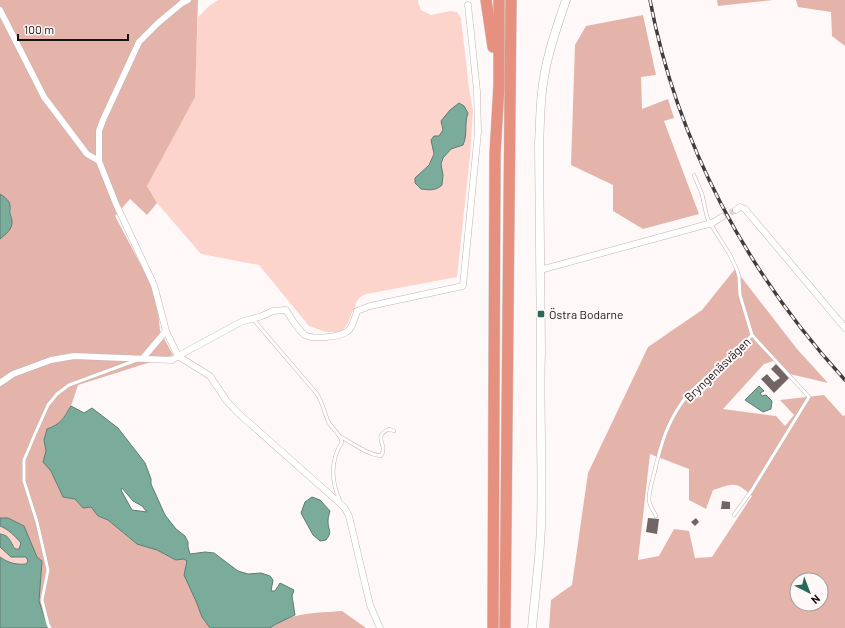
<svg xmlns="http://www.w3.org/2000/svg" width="845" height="628" font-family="Barlow,sans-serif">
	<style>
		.green { fill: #fcd4cb; fill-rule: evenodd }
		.forest { fill: #e4b4aa; fill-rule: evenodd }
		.water { fill: #7aab9b; stroke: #5c7d72; fill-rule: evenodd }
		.building { fill: #716664 }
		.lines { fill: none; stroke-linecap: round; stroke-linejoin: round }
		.street-tunnel { stroke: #dbd6d5; stroke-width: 6; stroke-dasharray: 6 3; stroke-linecap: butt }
		.lane-casing { stroke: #c1b5b3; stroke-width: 4 }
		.street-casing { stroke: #c1b5b3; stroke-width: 7 }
		.secondary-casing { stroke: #c1b5b3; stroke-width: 9 }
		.highway-casing { stroke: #d5d4d4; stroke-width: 12 }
		.lane { stroke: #fff; stroke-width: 3 }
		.street { stroke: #fff; stroke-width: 6 }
		.secondary { stroke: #fff; stroke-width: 8 }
		.highway { stroke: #e6907f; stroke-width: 11 }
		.rail-casing { stroke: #413d3c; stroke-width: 3.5 }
		.rail { stroke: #fef9f8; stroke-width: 2; stroke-dasharray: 6; stroke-linecap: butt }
		.poi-dot { fill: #286957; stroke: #fef9f8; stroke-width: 1.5 }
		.labels { text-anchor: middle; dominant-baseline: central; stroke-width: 4; stroke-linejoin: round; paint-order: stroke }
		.poi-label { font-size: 12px; fill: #161211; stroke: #fef9f8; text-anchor: start }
		.street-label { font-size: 12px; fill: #161211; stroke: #fef9f8 }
	</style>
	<rect width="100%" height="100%" fill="#fef9f8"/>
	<!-- green -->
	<g class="green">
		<path d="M218 0H418V2L421 10 431 15 450 11 457 12 461 18 469 88 473 110 470 156 457 277 366 294C359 297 355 301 355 310L352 312 348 323 343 330 337 332H326L309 326 259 265 201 254 157 203 147 186 194 97 198 17 209 6ZM468 113 465 121V129L456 146 451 149 443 158 441 164 443 175 421 172C434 160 435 157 431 140L439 136 443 130 441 125Z"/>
		<path d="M0 526C8 529 15 536 21 542L19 550 15 549C10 542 10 535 0 534Z"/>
		<path d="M0 547C8 555 15 558 26 557L29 561 26 564C17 565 8 563 0 557Z"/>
	</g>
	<!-- forest -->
	<g class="forest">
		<path d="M0 0H198L195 97 147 186 157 203 147 215 130 199 115 216 152 286 158 309 160 331 173 355 78 385 71 406 63 418 44 440 47 451 44 462 51 471 63 497 75 499 83 508 91 507 98 516 108 520 137 544 157 550 176 560 184 559 187 561 196 601 202 617 210 628H48L39 601 42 561 37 557 24 526 8 518H0V239L7 233 12 221C9 208 15 203 0 194Z"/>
		<path d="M717 0H773L718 6Z"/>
		<path d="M796 0H845V46L832 36 831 12 798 7Z"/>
		<path d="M643 15 656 75 641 77 642 109 668 99 674 118 664 121 699 214 643 229 613 211V185L571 165 575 45 586 26Z"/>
		<path d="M735 269 797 349 828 383 790 374 777 360 764 364 723 409 776 416 785 426 794 415 780 400 824 395 843 416 845 415V628H549L551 600 572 585 588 473 648 347 702 310ZM650 454 689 469V500L706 509 713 490C734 483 736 481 752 496L712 557 695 558 689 531 674 529 659 556 638 560ZM797 580H821V604H797Z"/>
		<path d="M342 611 366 628H270C292 612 317 613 342 611Z"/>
	</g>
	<!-- water -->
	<g class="water">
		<path d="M459 103 464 106 468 113C464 124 468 134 463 145L451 149 443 158 441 164 443 175 442 185C436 191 429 190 421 189L415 183V178L429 165 434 154 431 140 434 136H439L443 130 441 121 450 110Z"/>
		<path d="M0 194C9 200 11 202 10 212 10 215 12 218 12 221 13 229 5 235 0 239Z"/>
		<path d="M759 386 764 391 760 393 762 396 766 395 772 401 771 409 763 412 745 400Z"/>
		<path d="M71 406 84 413 92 408 118 428 142 459 145 463 151 479V484L165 515 176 529 185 536 188 542V547L190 554 205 552 214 553 238 571 248 574 261 573 270 576 273 580 271 591H275L280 583 294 590 292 596 295 615 276 624 270 628H210L202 617 196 601 184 575 187 561 184 559 176 560 157 550 137 544 108 520 98 516 91 507 83 508 75 499 63 497 51 471 43 462 46 451 44 440 47 429C61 424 63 419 71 406ZM122 488 133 501 142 506 147 512 132 510 121 490Z"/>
		<path d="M312 497 320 500 330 511C329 515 328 518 328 521 328 531 333 531 326 540L320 541 313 535 301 513 305 502Z"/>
		<path d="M0 518H8L24 526 37 557 42 561 39 601 48 628H0V557C8 563 17 565 26 564L28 561 26 557H11L0 547V534C10 535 10 542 15 549H19L21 543C15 536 8 529 0 526Z"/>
	</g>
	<!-- building -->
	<g class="building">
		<path d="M776 364 789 378 774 393 761 379 767 374 774 382 780 378 771 369Z"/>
		<path d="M722 501 730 502V509H721Z"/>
		<path d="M648 518 659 519 657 534 646 532Z"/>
		<path d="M696 518 699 522 695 526 691 522Z"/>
	</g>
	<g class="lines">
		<!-- street-tunnel -->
		<path class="street-tunnel" d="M722 217 736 210"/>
		<!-- lane casing -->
		<g class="lane-casing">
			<g id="lane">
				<path d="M253 319 317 394C323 403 324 412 328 421 332 429 340 433 342 442 330 461 331 481 340 501"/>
				<path d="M341 437C354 444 366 454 381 456 389 443 371 438 389 429L394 431"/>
				<path d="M734 515 752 490 809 397 752 335"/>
				<path d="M656 516C653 510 649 505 649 499 649 490 652 482 654 474 661 443 668 418 690 392L744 343 752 335 740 295 739 277 737 270 730 255 710 223 707 217 702 194 694 175"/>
				<path d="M50 628 48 624 42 600 48 570 37 522 24 481V460L35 434 48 405 57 394 69 385 137 360"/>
			</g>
		</g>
		<!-- street casing -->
		<g class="street-casing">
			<g id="street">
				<path d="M0 10 44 97 87 154 99 161"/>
				<path d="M736 210 740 207 745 209 845 328"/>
				<path d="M540 270 712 223 722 217"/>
				<path d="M143 358 166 331"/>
				<path d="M0 383 13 374 51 360 74 356 172 360 178 356 166 331 154 285 116 204 99 161V131L103 120 139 42 158 23 182 3 188 0"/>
				<path d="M380 628 370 605 349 516 344 507 237 412 226 400 210 376 178 356 241 322 262 316 273 311 286 310C291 318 297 329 305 335 314 340 340 337 348 331 353 327 355 317 357 311L370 306 463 286 478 132 477 91 468 5"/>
			</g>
		</g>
		<!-- secondary casing -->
		<g class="secondary-casing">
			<path id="secondary" d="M532 628C535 594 540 559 541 525 543 467 539 409 541 351L539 144C540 127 540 109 542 92 545 60 556 30 566 0"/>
		</g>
		<!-- highway casing -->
		<g class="highway-casing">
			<g id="highway">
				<path d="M486 0 493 47"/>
				<path d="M493 628 495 154 499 85V0"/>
				<path d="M505 628 511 0"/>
			</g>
		</g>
		<!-- lane -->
		<use href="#lane" class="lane"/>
		<!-- street -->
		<use href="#street" class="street"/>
		<!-- secondary -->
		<use href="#secondary" class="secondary"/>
		<!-- highway -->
		<use href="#highway" class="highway"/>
		<!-- rail casing -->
		<g class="rail-casing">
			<path id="rail" d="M650 0C677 143 747 273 845 380"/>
		</g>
		<!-- rail -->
		<use href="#rail" class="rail"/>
	</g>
	<!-- markers -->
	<rect class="poi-dot" x="537" y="310" width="8" height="8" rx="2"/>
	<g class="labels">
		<!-- poi labels -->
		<g class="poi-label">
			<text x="549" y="314">Östra Bodarne</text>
		</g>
		<!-- street labels -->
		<g class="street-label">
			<text transform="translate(717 369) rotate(-44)">Bryngenäsvägen</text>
		</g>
	</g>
	<!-- north arrow -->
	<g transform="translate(809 592) rotate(138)"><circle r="19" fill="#fef9f8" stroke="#a19d9c"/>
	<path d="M0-3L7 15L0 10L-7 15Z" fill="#286957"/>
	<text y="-6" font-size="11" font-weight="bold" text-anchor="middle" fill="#161211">N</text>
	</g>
	<!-- scale -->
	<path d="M18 34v6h110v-6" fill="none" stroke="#161211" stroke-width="2"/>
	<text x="24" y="34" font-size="12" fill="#161211" stroke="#fef9f8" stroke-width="3" paint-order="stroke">100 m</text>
</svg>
